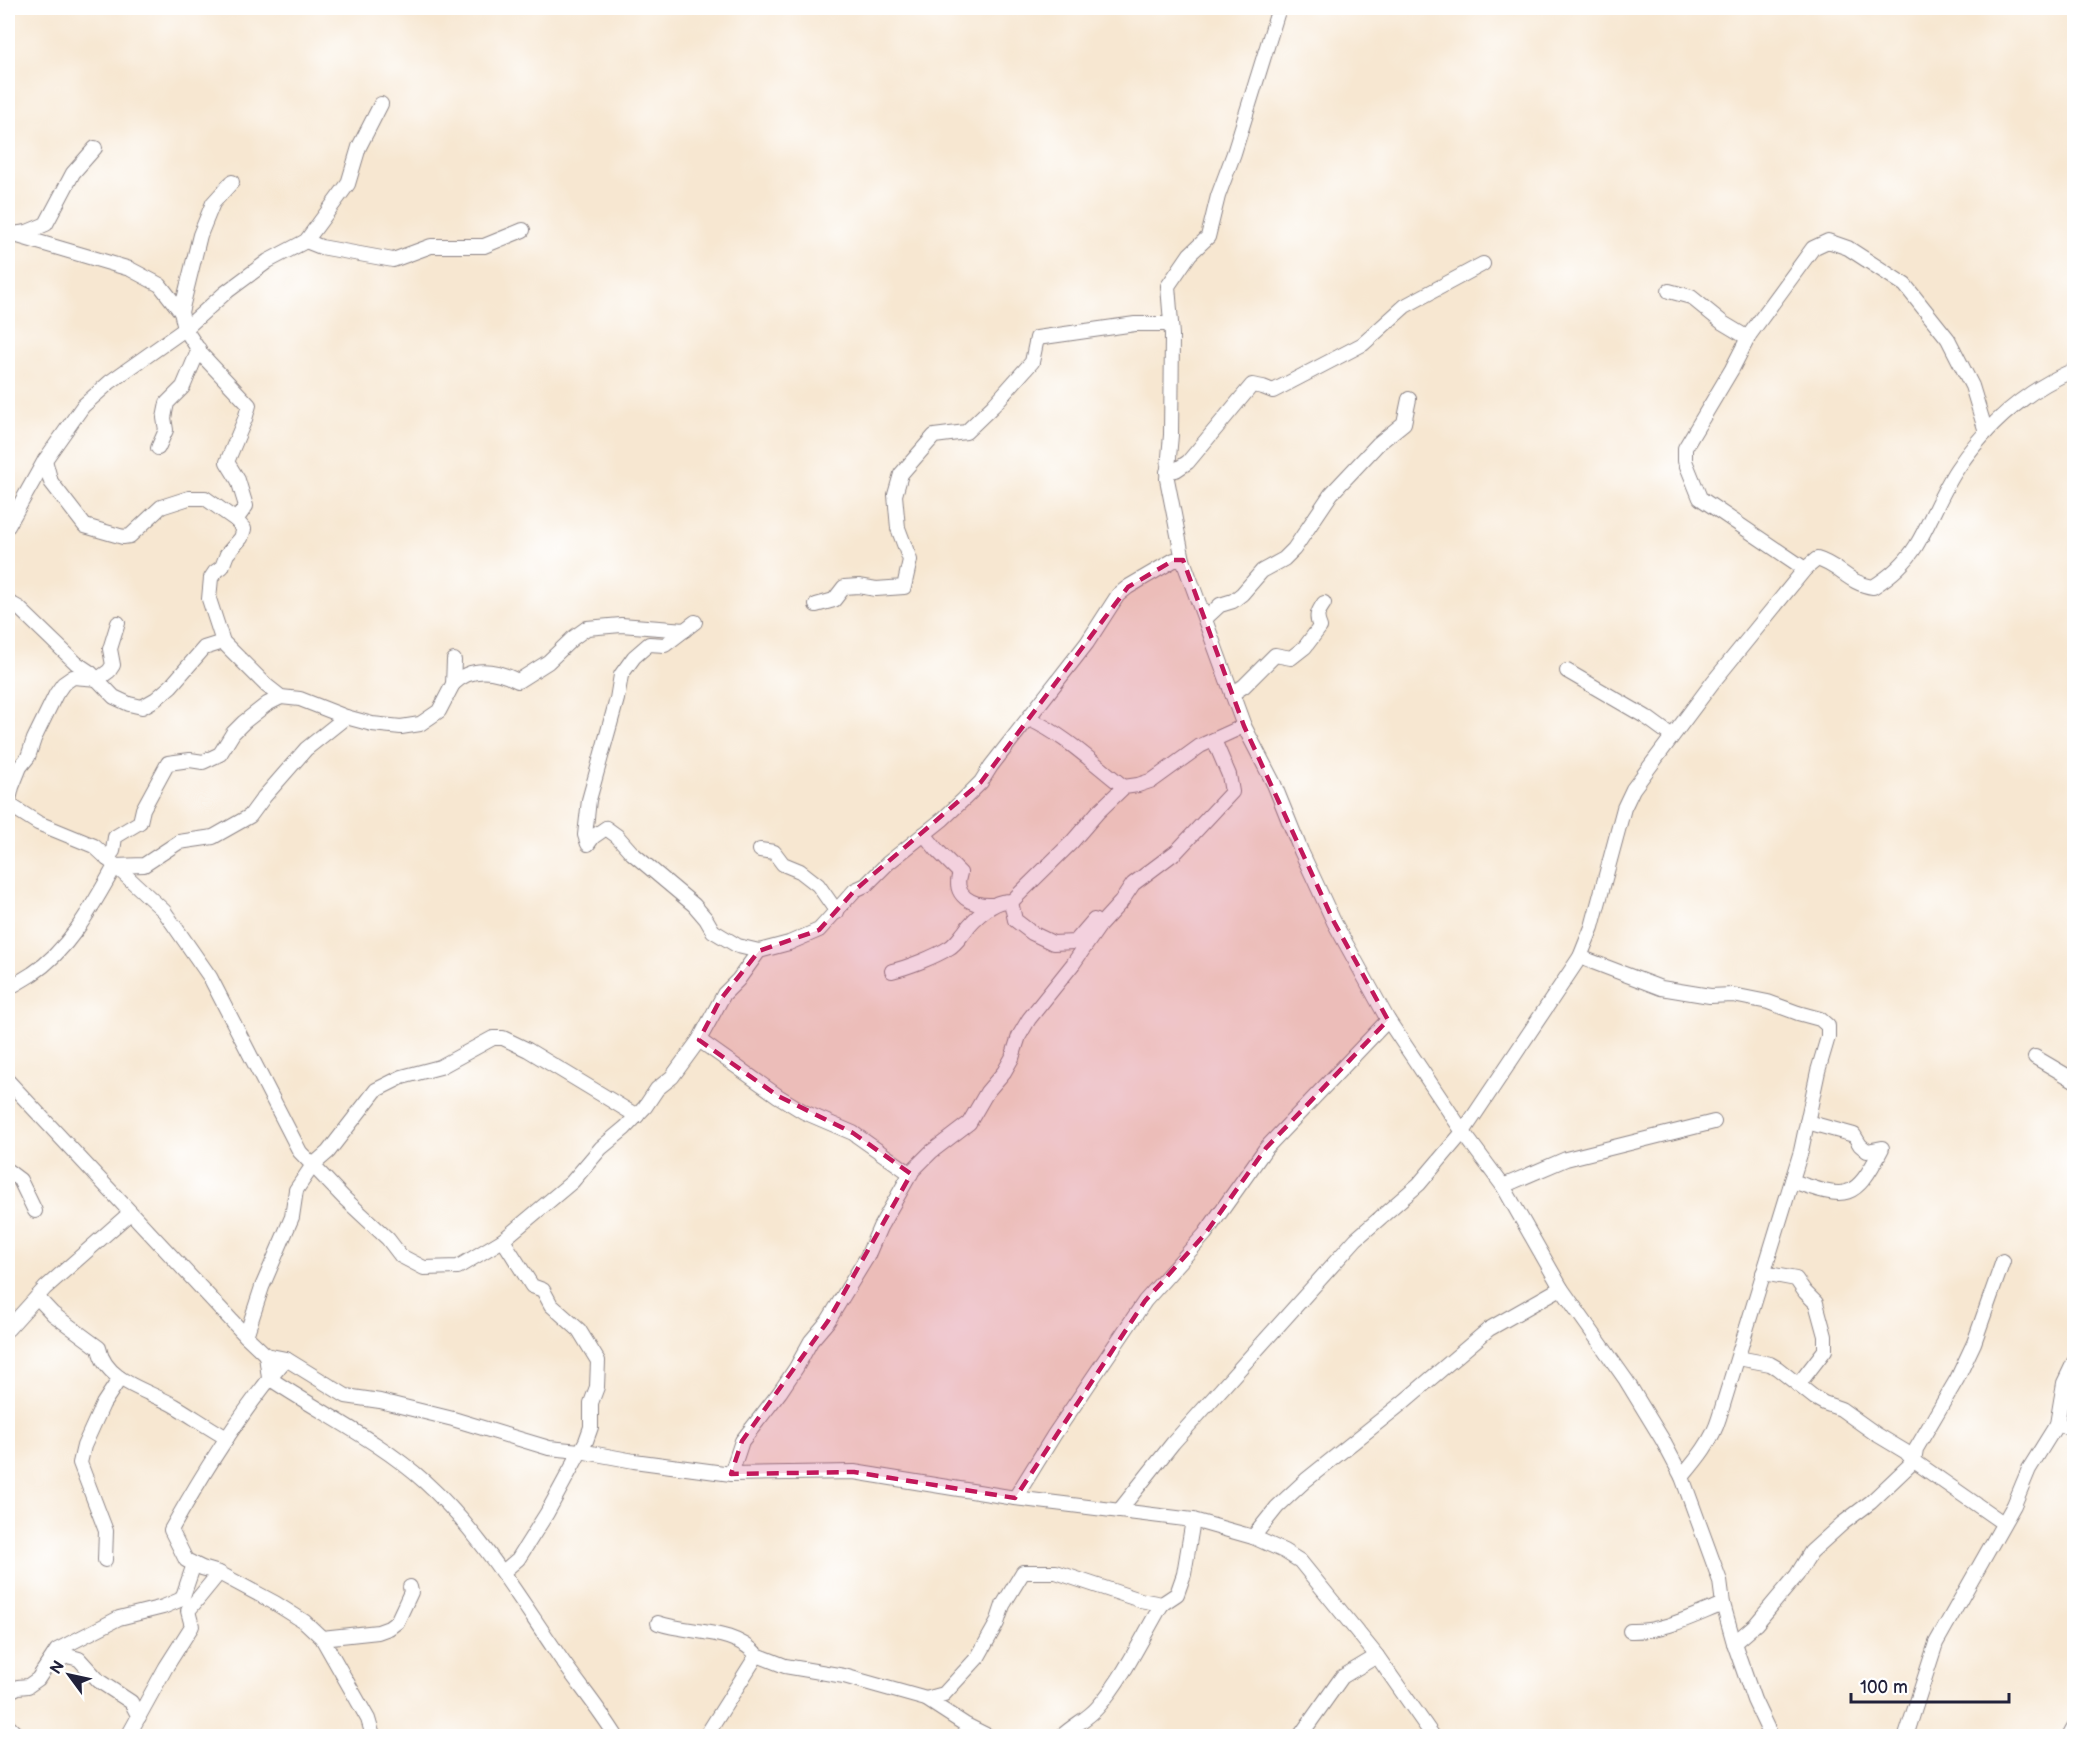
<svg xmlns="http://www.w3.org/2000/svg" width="2082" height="1744" font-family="'Balsamiq Sans',sans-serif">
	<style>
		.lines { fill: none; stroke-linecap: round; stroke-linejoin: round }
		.minor-casing { stroke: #8c8486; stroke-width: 16 }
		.minor { stroke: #fff; stroke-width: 14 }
		.marked { fill: #c2185b; fill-opacity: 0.2; stroke: #c2185b; stroke-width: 4.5; stroke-dasharray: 12 8; stroke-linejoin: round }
	</style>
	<rect width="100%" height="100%" fill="#fff"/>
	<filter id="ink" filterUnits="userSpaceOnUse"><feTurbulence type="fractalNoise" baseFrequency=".0167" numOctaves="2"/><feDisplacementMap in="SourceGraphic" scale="12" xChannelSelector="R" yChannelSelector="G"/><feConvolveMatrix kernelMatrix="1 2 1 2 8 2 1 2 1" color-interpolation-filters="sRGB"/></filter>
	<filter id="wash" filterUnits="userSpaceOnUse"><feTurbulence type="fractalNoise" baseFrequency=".008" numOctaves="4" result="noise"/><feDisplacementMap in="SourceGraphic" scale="24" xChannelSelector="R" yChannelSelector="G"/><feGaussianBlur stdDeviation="1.35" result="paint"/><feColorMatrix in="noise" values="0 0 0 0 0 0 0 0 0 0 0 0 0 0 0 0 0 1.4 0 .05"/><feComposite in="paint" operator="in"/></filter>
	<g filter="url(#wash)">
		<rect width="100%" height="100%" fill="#f7e7d1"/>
	</g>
	<g filter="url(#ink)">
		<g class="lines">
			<!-- minor casing -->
			<g class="minor-casing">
				<g id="minor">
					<path d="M1279 8 1234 153 1218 196 1208 237 1190 254 1168 286 1172 335 1171 435 1167 479 1183 560 1244 726 1274 784 1301 851 1334 922 1388 1020 1463 1132 1503 1186 1561 1288 1626 1380 1662 1439 1682 1477 1720 1581 1723 1604 1734 1643 1754 1700 1771 1736"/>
					<path d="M11 234 130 269 160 285 181 312"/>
					<path d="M13 234 27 232 46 224 73 173 95 148"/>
					<path d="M306 241 321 247 393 260 431 246H484L523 230"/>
					<path d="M1669 291 1691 297 1723 323 1748 338"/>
					<path d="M158 448 166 430 164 418 167 403 183 387 199 349"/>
					<path d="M45 460 51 482 85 526 123 537 130 536 161 507 189 498H205L236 520 246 506 238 480 227 462 245 419 249 405 202 355 185 329 181 312 200 235 213 203 232 182"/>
					<path d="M1167 472 1176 470 1188 462 1252 385 1263 387 1273 391 1363 344 1405 306 1483 264"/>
					<path d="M236 520 244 529 241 538 227 554 222 567 215 572 211 578 209 599 223 642 267 686 281 697 300 699 346 717 372 724 401 727 420 724 439 711 453 684 454 660"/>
					<path d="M8 526 45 460 83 406 110 382 185 329 225 293 268 261 306 241 348 184 359 147 381 104"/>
					<path d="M1805 569 1700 498 1685 461V448L1732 369 1750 334 1813 248 1828 241 1848 248 1905 285 1948 339 1972 386 1986 432"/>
					<path d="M8 602 19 608 76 663 91 673 114 697 129 704 142 707 156 699 171 686 204 648 223 642"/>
					<path d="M816 605 834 600 844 587 859 586 876 589 904 587 910 560 898 528 895 495 901 474 934 436 966 432 993 406 1032 362 1037 338 1135 324H1171"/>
					<path d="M1205 619 1220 605 1233 601 1242 594 1262 571 1284 559 1294 549 1331 494 1378 444 1404 423 1409 399"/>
					<path d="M695 622 665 645 649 644 634 657 621 675 617 699 589 800 585 835 588 844 593 837 606 828 617 836 632 853 694 905 706 919 713 931 738 946 759 951"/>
					<path d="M1567 671 1646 717 1672 736"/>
					<path d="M453 684C472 665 496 670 518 681L548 662 573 638 587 628 621 625 685 630"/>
					<path d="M1232 694 1244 686 1275 655 1291 658 1305 647 1320 627C1315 616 1318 612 1324 603"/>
					<path d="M1029 719C1065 735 1093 763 1124 787"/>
					<path d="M8 804 38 823 94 846 164 911 210 977 300 1152 344 1198 388 1239 401 1256 424 1268 458 1267 503 1240"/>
					<path d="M8 804 12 787 20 767 28 757 34 739 56 694 63 684 73 677 98 679 109 671 113 665 110 649 118 623"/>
					<path d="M924 834 937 850 960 873C952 896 972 906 992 905"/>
					<path d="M760 850 774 852 783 864 800 871 818 885 837 912"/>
					<path d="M107 859 113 851 115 837 140 822 143 809 168 763 190 760 203 762 220 754 233 733 244 722 267 704 281 697"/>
					<path d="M1011 902 1072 842 1098 812 1124 787 1138 785 1153 780 1200 746 1244 726"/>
					<path d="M1011 902 1015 920 1032 933 1053 943 1075 942 1094 920"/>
					<path d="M1580 957 1661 988 1710 996 1733 995 1768 1002 1798 1013 1820 1019 1828 1026V1037L1818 1071 1801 1151 1719 1418C1712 1441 1698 1458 1682 1477"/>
					<path d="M892 971C909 967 934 957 949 948 956 944 960 937 965 931 973 919 997 897 1011 902"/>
					<path d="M8 988C16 984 24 979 32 974 70 949 93 905 115 866L144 865 179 842 213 837 250 816 264 797 306 749 346 717"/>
					<path d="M699 1040 778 1096 804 1112 853 1133 911 1174"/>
					<path d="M2035 1057 2074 1080"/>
					<path d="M8 1081 246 1336 266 1355 286 1359 346 1396 380 1401 453 1419 549 1448 580 1451 634 1461 731 1474 854 1472 1015 1498 1193 1520 1253 1537 1284 1551 1300 1561 1377 1656 1433 1736"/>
					<path d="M8 1171 20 1180 35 1211"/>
					<path d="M1792 1181C1846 1199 1854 1203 1882 1148L1867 1151 1860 1145 1854 1135 1807 1122"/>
					<path d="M1503 1186 1566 1159 1714 1122"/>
					<path d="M1763 1273 1796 1279 1805 1292 1816 1303 1825 1336V1350L1798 1385"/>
					<path d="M37 1297 53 1314 99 1348C105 1382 148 1390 175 1406 192 1416 209 1428 227 1438"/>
					<path d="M8 1329 45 1288 130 1213"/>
					<path d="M246 1336 262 1287 292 1217 296 1190 313 1165 328 1152 376 1090 402 1077 440 1067 493 1038H503L528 1050 637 1116"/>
					<path d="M266 1355 269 1378C321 1413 378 1440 425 1482 477 1529 514 1590 553 1647 573 1678 597 1705 616 1736"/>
					<path d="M1738 1358 1770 1364 1777 1368 1815 1398 1824 1403 1841 1409 1876 1434 1906 1452 1914 1461 2003 1523"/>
					<path d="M286 1359C241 1411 204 1471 171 1530L186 1560 202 1568 219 1573 275 1603 305 1622 322 1638 368 1719 373 1736"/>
					<path d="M2057 1424 2074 1429"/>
					<path d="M731 1474 742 1441 780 1392 796 1368 811 1341 828 1321 867 1257 880 1227 912 1171 931 1152 969 1123 987 1092 1004 1072 1012 1058 1019 1036 1029 1019 1073 964 1100 925 1121 902 1133 884 1177 851 1232 792 1229 775 1214 740"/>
					<path d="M1015 1498 1054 1435 1145 1301 1205 1234 1266 1148 1388 1020"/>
					<path d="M1119 1511 1173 1443 1356 1239 1419 1184 1463 1132 1580 957 1592 927 1624 808 1633 789 1713 682 1805 569 1817 559C1839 565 1849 584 1873 587 1889 577 1906 562 1916 546 1931 521 1941 493 1957 469 1987 424 2025 391 2074 370"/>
					<path d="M1253 1537 1277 1507 1306 1480 1401 1404 1489 1329 1561 1288"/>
					<path d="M105 1560 106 1531 80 1463 84 1446 103 1404 120 1378"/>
					<path d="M503 1572 518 1559 547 1513 586 1441 591 1427V1403L597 1387 598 1361 579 1330 551 1305 543 1290 532 1286 503 1240 572 1182 601 1148 625 1128 645 1107 657 1089 672 1077 699 1040 724 994 738 980 759 951 789 943 819 930 855 890 866 885 888 863 943 819 964 799 981 782 991 766 1087 643 1118 595 1128 587 1174 560H1183"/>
					<path d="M658 1623C689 1634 734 1628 757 1655"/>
					<path d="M1630 1631C1663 1632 1693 1616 1723 1604"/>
					<path d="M322 1638 378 1632 389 1628 397 1622 411 1592 410 1587"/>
					<path d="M1734 1643 1756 1624 1797 1575 1811 1552 1843 1523 1871 1502 1914 1461 1916 1449 1957 1379 1974 1343 2003 1261"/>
					<path d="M47 1666 68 1656 79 1659 99 1681 131 1702 139 1717"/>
					<path d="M8 1692 18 1687 28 1686 38 1679 57 1650 119 1618 163 1607 182 1599 194 1564"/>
					<path d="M926 1699 944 1694 978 1657 997 1623 1003 1605 1023 1572H1056L1140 1600 1162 1604 1177 1594 1184 1574 1193 1520"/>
					<path d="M8 1726 18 1736"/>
					<path d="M128 1736 166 1667 192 1626 188 1611 219 1573"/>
					<path d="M706 1736 757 1655 785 1666 844 1676 926 1699 966 1725 988 1736"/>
					<path d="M1062 1736C1073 1725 1088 1719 1098 1707 1124 1677 1142 1638 1162 1604"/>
					<path d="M1300 1736 1342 1677 1377 1656"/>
					<path d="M1906 1736 1936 1643 2014 1505 2029 1469 2057 1424 2064 1383 2074 1362"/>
					<path d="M2069 1736 2074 1727"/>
				</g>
			</g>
			<!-- minor -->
			<use href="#minor" class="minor"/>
		</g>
	</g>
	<!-- marked area -->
	<path class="marked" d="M1174 560H1183L1244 726 1334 922 1388 1020 1266 1148 1205 1234 1145 1301 1015 1498 854 1472 731 1474 742 1441 828 1321 911 1174 853 1133 778 1096 699 1040 720 1000 759 951 819 930 855 890 981 782 1128 587Z"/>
	<!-- margin -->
	<rect width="2082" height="1744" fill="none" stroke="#fff" stroke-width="30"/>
	<!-- north arrow -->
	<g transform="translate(69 1675) rotate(303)" stroke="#ffffff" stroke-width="4.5" paint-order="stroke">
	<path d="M0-4.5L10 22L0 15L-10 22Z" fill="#22223b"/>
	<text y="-9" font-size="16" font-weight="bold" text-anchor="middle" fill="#22223b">N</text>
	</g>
	<!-- scale -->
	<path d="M1851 1693v9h158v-9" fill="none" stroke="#22223b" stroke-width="3"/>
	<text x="1860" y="1693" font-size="18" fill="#22223b" stroke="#ffffff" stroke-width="4.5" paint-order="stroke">100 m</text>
</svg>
